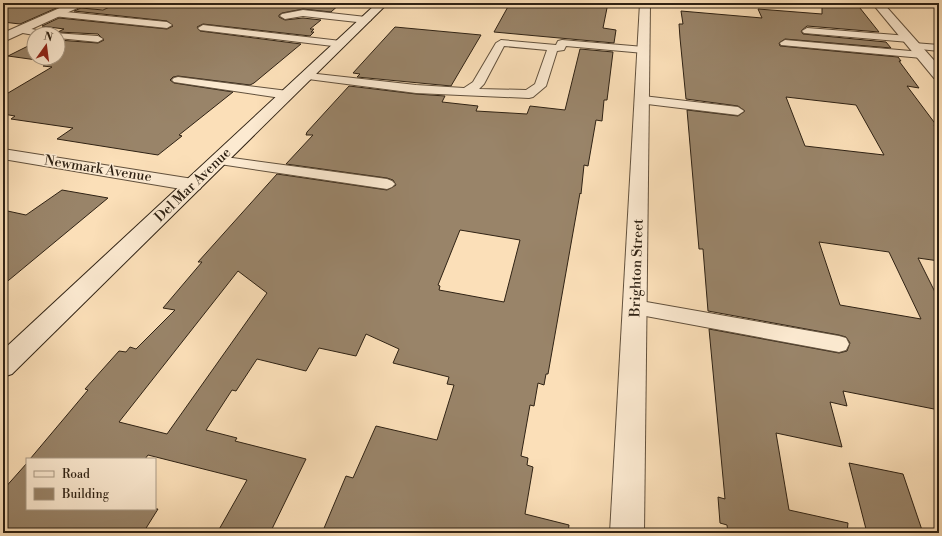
<svg xmlns="http://www.w3.org/2000/svg" width="942" height="536" font-family="'Libre Bodoni',serif">
	<style>
		.building { fill: #998469; stroke: #2f2214; fill-rule: evenodd }
		.lines { fill: none; stroke-linecap: round; stroke-linejoin: round }
		.lane-casing { stroke: #62513d; stroke-width: 2 }
		.street-casing { stroke: #62513d; stroke-width: 2 }
		.secondary-casing { stroke: #2f2214; stroke-width: 2 }
		.lane { fill: #fcead1; fill-rule: evenodd }
		.street { fill: #fcead1; fill-rule: evenodd }
		.secondary { fill: #fcead1; fill-rule: evenodd }
		.labels { text-anchor: middle; dominant-baseline: central; stroke-width: 3; stroke-linejoin: round; paint-order: stroke }
		.street-label { font-size: 14px; fill: #2f2214; stroke: #fcead1 }
	</style>
	<rect width="100%" height="100%" fill="#fbdfb8"/>
	<filter id="stains"><feTurbulence type="fractalNoise" baseFrequency=".005" numOctaves="4"/><feColorMatrix values="0 0 0 0 .2 0 0 0 0 .09 0 0 0 0 .02 0 0 0 .5 -.17"/></filter>
	<radialGradient id="worn" r=".72"><stop offset=".6" stop-color="#630" stop-opacity="0"/><stop offset="1" stop-color="#630" stop-opacity=".3"/></radialGradient>
	<!-- building -->
	<g class="building">
		<path d="M3 3H36L61 6 20 24 3 22Z"/>
		<path d="M118 3H341L331 12 303 9 282 13 279 15V17L285 20 303 18 321 20 310 29H314L311 32H314L310 36 203 24 197 27 200 31 301 44 254 83 250 85 178 76 173 77 170 80 174 83 233 92 179 135 182 136 158 155 57 139 73 128 11 119 15 116 3 114V96L52 67 43 66 51 62 8 56 34 43V58H58V40L98 43 104 40 98 34 58 32 64 29 42 26 59 18 167 29 173 26 167 21 74 11 81 8 103 10Z"/>
		<path d="M510 3H608L603 28 616 30 614 43 494 32Z"/>
		<path d="M822 3H856L879 32 807 26 801 31 803 34 886 42 891 48 785 39 779 43 780 46 898 57 901 61H899L919 88 907 86 937 126 934 125 939 133V261L918 258 939 300V410L843 391 847 406 830 402 842 447 776 433 789 510 848 523 847 533H728L727 525 720 523 718 497 725 499 709 329 839 353 847 351 850 343 846 337 839 335 708 311 703 249H699L687 110 738 116 745 111 738 106 686 99 680 38 679 24H683L681 11 762 18 758 9 822 14ZM786 97 856 105 884 155 805 146ZM819 242 889 252 921 319 840 305Z"/>
		<path d="M395 27 481 35 451 86 357 77 360 74 353 73Z"/>
		<path d="M580 49 613 52 607 100H604L602 121 596 120 588 166 584 165 581 194 580 193 548 374H546L544 385 538 383 534 406 530 405 521 456 528 458 527 465 533 467 525 514 569 525 568 533H322L346 476 353 478 376 426 437 440 454 385 447 384 449 377 393 363 399 349 366 334 356 356 319 348 306 371 257 359 236 391 232 390 206 430 237 438 235 441 306 459 270 533H217L247 480 148 455 145 459H30L88 390 85 389 119 351 126 352 130 347 136 349 175 310 163 308 202 262H198L277 174 387 190 396 185 393 180 387 178 286 164 313 135H306L307 132 349 86 416 94 445 96 442 102 478 106 476 111 527 114 530 106 565 110ZM460 230 520 240 504 302 439 290 440 286 438 285ZM238 271 267 293 167 434 119 422Z"/>
		<path d="M62 190 108 198 3 285V210L26 215Z"/>
		<path d="M27 463V509H158L143 533H3V490Z"/>
		<path d="M849 463 903 474 923 533H867Z"/>
	</g>
	<g class="lines">
		<!-- lane casing -->
		<g class="lane-casing">
			<g id="lane">
				<path d="M303 10 366 17 371 20 366 23 303 16 285 19 280 16 282 14Z"/>
				<path d="M56 11 167 22 172 25 167 28 53 16V12Z"/>
				<path d="M203 25 341 41 346 44 341 47 200 30 198 28Z"/>
				<path d="M20 27 54 33 98 36 103 39 98 42 58 38V34L34 35 17 32 15 30Z"/>
				<path d="M807 28 909 36 914 39 909 42 804 33 802 31Z"/>
				<path d="M501 40 556 45 558 41 562 40 644 47 649 50 644 53 566 46 564 50 557 51 546 86 533 97 529 98 416 93 308 79 302 76 308 73 416 85 464 88 473 82 496 43ZM504 46 547 50 535 84 526 90 479 89 484 84Z"/>
				<path d="M785 40 922 52 927 55 922 58 781 45 780 43Z"/>
				<path d="M914 43 939 45V51L910 48 909 46 910 44Z"/>
				<path d="M178 77 288 91 294 95 288 99 174 82 172 80 174 78Z"/>
				<path d="M643 96 738 107 744 111 738 115 639 103 637 100Z"/>
				<path d="M218 156 387 179 392 181 395 184 392 187 387 189 213 163 211 160 213 157Z"/>
				<path d="M635 300 839 336 846 338 849 344 846 350 839 352 635 314 628 312 625 307 628 302Z"/>
			</g>
		</g>
		<!-- street casing -->
		<g class="street-casing">
			<g id="street">
				<path d="M71 3H85L84 5 3 42V33Z"/>
				<path d="M640 3H650L644 533H610Z"/>
				<path d="M872 3H883L939 66V79L934 78Z"/>
				<path d="M3 149 193 179 200 181 202 185 200 189 193 191 3 159Z"/>
			</g>
		</g>
		<!-- secondary casing -->
		<g class="secondary-casing">
			<path id="secondary" d="M377 3H388L12 374 3 377V350Z"/>
		</g>
		<!-- lane -->
		<use href="#lane" class="lane"/>
		<!-- street -->
		<use href="#street" class="street"/>
		<!-- secondary -->
		<use href="#secondary" class="secondary"/>
	</g>
	<g class="labels">
		<!-- street labels -->
		<g class="street-label">
			<text transform="translate(98 169) rotate(9)">Newmark Avenue</text>
			<text transform="translate(193 185) rotate(-44)">Del Mar Avenue</text>
			<text transform="translate(637 268) rotate(-88)">Brighton Street</text>
		</g>
	</g>
	<!-- margin -->
	<rect width="942" height="536" fill="none" stroke="#fbdfb8" stroke-width="16"/>
	<rect x="4" y="4" width="934" height="528" fill="none" stroke="#2f2214" stroke-width="2"/>
	<rect x="8" y="8" width="926" height="520" fill="none" stroke="#2f2214"/>
	<!-- legend -->
	<rect x="26" y="458" width="130" height="52" fill="#fcead1" stroke="#aa9a85"/>
	<rect x="34" y="471" width="20" height="6" fill="#fcead1" stroke="#aa9a85"/>
	<text x="62" y="478" font-size="12" fill="#2f2214">Road</text>
	<rect x="34" y="488" width="20" height="12" fill="#998469" stroke="#aa9a85"/>
	<text x="62" y="498" font-size="12" fill="#2f2214">Building</text>
	<!-- north arrow -->
	<g transform="translate(46 46) rotate(14)"><circle r="19" fill="#fcead1" stroke="#aa9a85"/>
	<path d="M0-3L7 15L0 10L-7 15Z" fill="#8f2418"/>
	<text y="-6" font-size="11" font-weight="bold" text-anchor="middle" fill="#2f2214">N</text>
	</g>
	<rect width="100%" height="100%" filter="url(#stains)"/>
	<rect width="100%" height="100%" fill="url(#worn)"/>
</svg>
